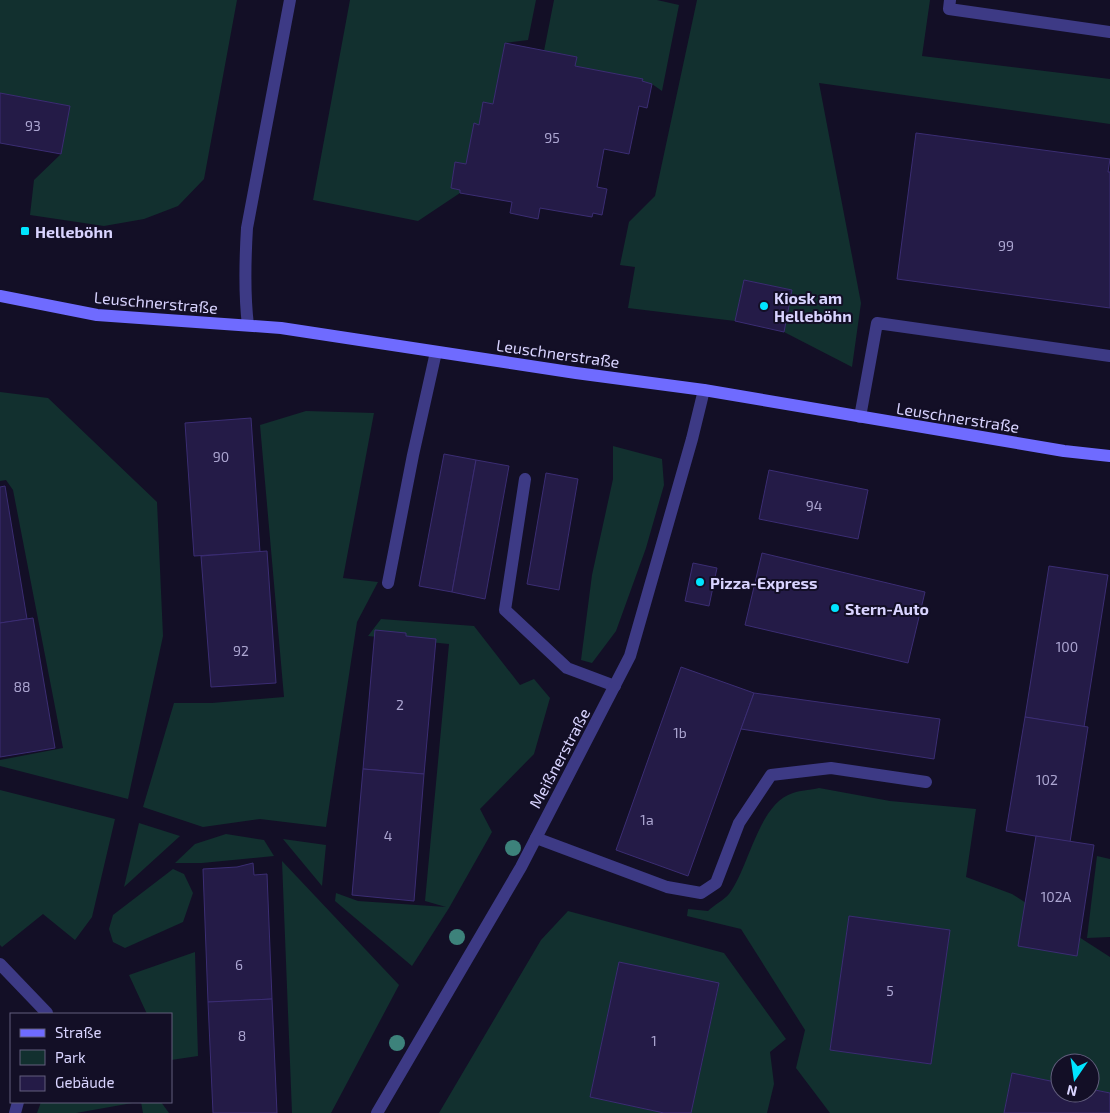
<svg xmlns="http://www.w3.org/2000/svg" width="1110" height="1113" font-family="'Exo 2',sans-serif">
	<style>
		.green { fill: #12302f; fill-rule: evenodd }
		.building { fill: #241b47; stroke: #3b2d73 }
		.lines { fill: none; stroke-linecap: round; stroke-linejoin: round }
		.service { stroke: #3d3a85; stroke-width: 12 }
		.minor { stroke: #3d3a85; stroke-width: 12 }
		.secondary { stroke: #6f6bff; stroke-width: 12 }
		.tree { fill: #3d827b }
		.poi-dot { fill: #00e5ff; stroke: #130f26; stroke-width: 2 }
		.labels { text-anchor: middle; dominant-baseline: central; stroke-width: 4; stroke-linejoin: round; paint-order: stroke }
		.number-label { font-size: 14px; fill: #aca6d1 }
		.poi-label { font-size: 16px; font-weight: bold; fill: #d9d4ff; stroke: #130f26; text-anchor: start }
		.street-label { font-size: 16px; fill: #d9d4ff; stroke: #130f26 }
	</style>
	<rect width="100%" height="100%" fill="#130f26"/>
	<!-- green -->
	<g class="green">
		<path d="M0 0H237L204 179 178 206 144 219 104 226 30 215 34 180 61 154 70 106 0 93Z"/>
		<path d="M350 0H536L528 40 505 43 493 104 483 102 479 125 474 124 466 164 455 162 451 188 460 190V193L418 221 313 200Z"/>
		<path d="M554 0H657L679 5 662 91 652 84 642 81V79L575 66 577 57 544 51Z"/>
		<path d="M697 0H930L922 56 1110 79V124L819 83 861 303 852 367 784 332 792 290 744 280 735 321 628 308 635 267 620 265 629 222 655 196Z"/>
		<path d="M0 392 48 398 157 502 163 636 128 799 0 766V760L63 748 13 490 6 480 0 481Z"/>
		<path d="M306 411 374 413 343 578 378 582 357 622 326 827 260 819 203 827 143 807 174 703H212L284 697 260 425Z"/>
		<path d="M613 446 662 459 664 485 646 548 616 631 592 663 581 660 592 575 613 479Z"/>
		<path d="M381 619 474 626 520 685 534 679 550 698 534 754 480 809 492 832 449 908 412 966 335 901 336 893 358 901 446 907 425 901 449 644 368 636Z"/>
		<path d="M819 788 890 801 976 809 966 877 1012 894 1110 957V1093L1090 1089V1063H1060V1083L1012 1073 1004 1113H830L796 1068 805 1030 741 929 687 916 688 909 708 911C714 905 724 900 729 894 750 866 758 804 793 793 801 790 811 790 819 788ZM849 916 950 930 931 1064 830 1050Z"/>
		<path d="M0 790 115 819 92 917 75 940 43 914 2 947 0 945Z"/>
		<path d="M139 823 180 836 124 887Z"/>
		<path d="M226 834 264 840 274 856 202 863H175L195 844Z"/>
		<path d="M283 839 326 845 322 886Z"/>
		<path d="M1097 856 1110 859V937L1087 938Z"/>
		<path d="M282 861 399 985 331 1113H292Z"/>
		<path d="M173 869 184 874 193 893 183 922 125 948 113 942 109 929 113 915Z"/>
		<path d="M568 911 724 953 786 1039 770 1052 774 1084 767 1113H691L719 984 619 962 590 1097 664 1113H439L541 940Z"/>
		<path d="M195 952 198 1056 171 1060V1014H147L129 975Z"/>
		<path d="M41 1102H138L76 1113H37Z"/>
		<path d="M141 1102H161L169 1113H143Z"/>
	</g>
	<!-- building -->
	<g class="building">
		<path d="M505 43 577 57 575 66 643 79 642 81 652 84 647 108 639 106 629 154 604 149 597 187 607 189 602 215 593 213 592 217 540 208 538 219 510 213 512 202 460 193V190L451 188 455 162 466 164 474 123 479 125 483 102 493 104Z"/>
		<path d="M0 93 70 106 61 154 0 143Z"/>
		<path d="M916 133 1110 159 1108 172H1110V308L897 279Z"/>
		<path d="M744 280 792 290 784 332 735 321Z"/>
		<path d="M251 418 260 552 194 556 185 423Z"/>
		<path d="M444 454 476 460 452 592 419 586Z"/>
		<path d="M476 460 509 466 485 599 452 592Z"/>
		<path d="M769 470 868 490 858 539 759 519Z"/>
		<path d="M546 473 578 479 559 590 527 584Z"/>
		<path d="M5 486 27 619 0 623V487Z"/>
		<path d="M267 551 276 683 211 687 201 556Z"/>
		<path d="M762 553 925 592 908 663 745 625Z"/>
		<path d="M693 563 717 568 709 606 685 601Z"/>
		<path d="M1049 566 1108 575 1084 727 1025 717Z"/>
		<path d="M33 618 55 748 0 757V623Z"/>
		<path d="M375 630 406 633V636L436 639 424 774 363 769Z"/>
		<path d="M681 667 754 693 688 876 616 850Z"/>
		<path d="M754 693 940 719 934 759 741 729Z"/>
		<path d="M1025 717 1088 727 1070 842 1006 831Z"/>
		<path d="M363 769 424 774 414 901 352 895Z"/>
		<path d="M1036 836 1094 845 1077 956 1018 946Z"/>
		<path d="M253 863 254 875 267 874 272 999 208 1002 203 869 237 867Z"/>
		<path d="M849 916 950 930 931 1064 830 1050Z"/>
		<path d="M619 962 719 983 691 1113H664L590 1097Z"/>
		<path d="M272 999 277 1113H213L208 1002Z"/>
		<path d="M1012 1073 1060 1083V1093H1090V1089L1110 1093V1113H1004Z"/>
	</g>
	<g class="lines">
		<!-- service -->
		<g class="service">
			<path d="M950 0 949 9 1110 32"/>
			<path d="M248 325C244 293 245 261 247 228L290 0"/>
			<path d="M860 417 877 323 1110 356"/>
			<path d="M525 479 505 610 567 668 615 686"/>
			<path d="M388 583 413 455 436 352"/>
			<path d="M536 838 667 887 701 893 716 883 739 823 771 775 831 768 926 782"/>
		</g>
		<!-- minor -->
		<g class="minor">
			<path d="M0 964 47 1013V1014"/>
			<path d="M15 1113 18 1102"/>
			<path d="M377 1113 521 867 630 656 692 439 704 390"/>
		</g>
		<!-- secondary -->
		<path class="secondary" d="M0 296 97 315 281 328 576 373 704 390 1064 451 1110 456"/>
	</g>
	<!-- trees -->
	<g class="tree">
		<circle cx="513" cy="848" r="8"/>
		<circle cx="457" cy="937" r="8"/>
		<circle cx="397" cy="1043" r="8"/>
	</g>
	<!-- markers -->
	<g class="poi-dot">
		<rect x="20" y="226" width="10" height="10" rx="2.5"/>
		<circle cx="764" cy="306" r="5"/>
		<circle cx="700" cy="582" r="5"/>
		<circle cx="835" cy="608" r="5"/>
	</g>
	<g class="labels">
		<!-- number labels -->
		<g class="number-label">
			<text x="33" y="125">93</text>
			<text x="552" y="137">95</text>
			<text x="1006" y="245">99</text>
			<text x="221" y="456">90</text>
			<text x="814" y="505">94</text>
			<text x="1067" y="646">100</text>
			<text x="241" y="650">92</text>
			<text x="22" y="686">88</text>
			<text x="400" y="704">2</text>
			<text x="680" y="732">1b</text>
			<text x="1047" y="779">102</text>
			<text x="647" y="819">1a</text>
			<text x="388" y="835">4</text>
			<text x="1056" y="896">102A</text>
			<text x="239" y="964">6</text>
			<text x="890" y="990">5</text>
			<text x="242" y="1035">8</text>
			<text x="654" y="1040">1</text>
		</g>
		<!-- poi labels -->
		<g class="poi-label">
			<text x="35" y="231">Helleböhn</text>
			<text x="774" y="297">Kiosk am<tspan x="774" dy="18">Helleböhn</tspan></text>
			<text x="710" y="582">Pizza-Express</text>
			<text x="845" y="608">Stern-Auto</text>
		</g>
		<!-- street labels -->
		<g class="street-label">
			<text transform="translate(156 302) rotate(5)">Leuschnerstraße</text>
			<text transform="translate(558 353) rotate(8)">Leuschnerstraße</text>
			<text transform="translate(958 417) rotate(9)">Leuschnerstraße</text>
			<text transform="translate(559 758) rotate(-62)">Meißnerstraße</text>
		</g>
	</g>
	<!-- legend -->
	<rect x="10" y="1013" width="162" height="90" fill="#130f26" stroke="#625e7d"/>
	<rect x="20" y="1029" width="25" height="8" fill="#6f6bff" stroke="#625e7d"/>
	<text x="55" y="1038" font-size="15" fill="#d9d4ff">Straße</text>
	<rect x="20" y="1050" width="25" height="15" fill="#12302f" stroke="#625e7d"/>
	<text x="55" y="1063" font-size="15" fill="#d9d4ff">Park</text>
	<rect x="20" y="1076" width="25" height="15" fill="#241b47" stroke="#625e7d"/>
	<text x="55" y="1088" font-size="15" fill="#d9d4ff">Gebäude</text>
	<!-- north arrow -->
	<g transform="translate(1075 1078) rotate(193)"><circle r="24" fill="#130f26" stroke="#625e7d"/>
	<path d="M0-4L9 19L0 12L-9 19Z" fill="#00e5ff"/>
	<text y="-8" font-size="14" font-weight="bold" text-anchor="middle" fill="#d9d4ff">N</text>
	</g>
</svg>
